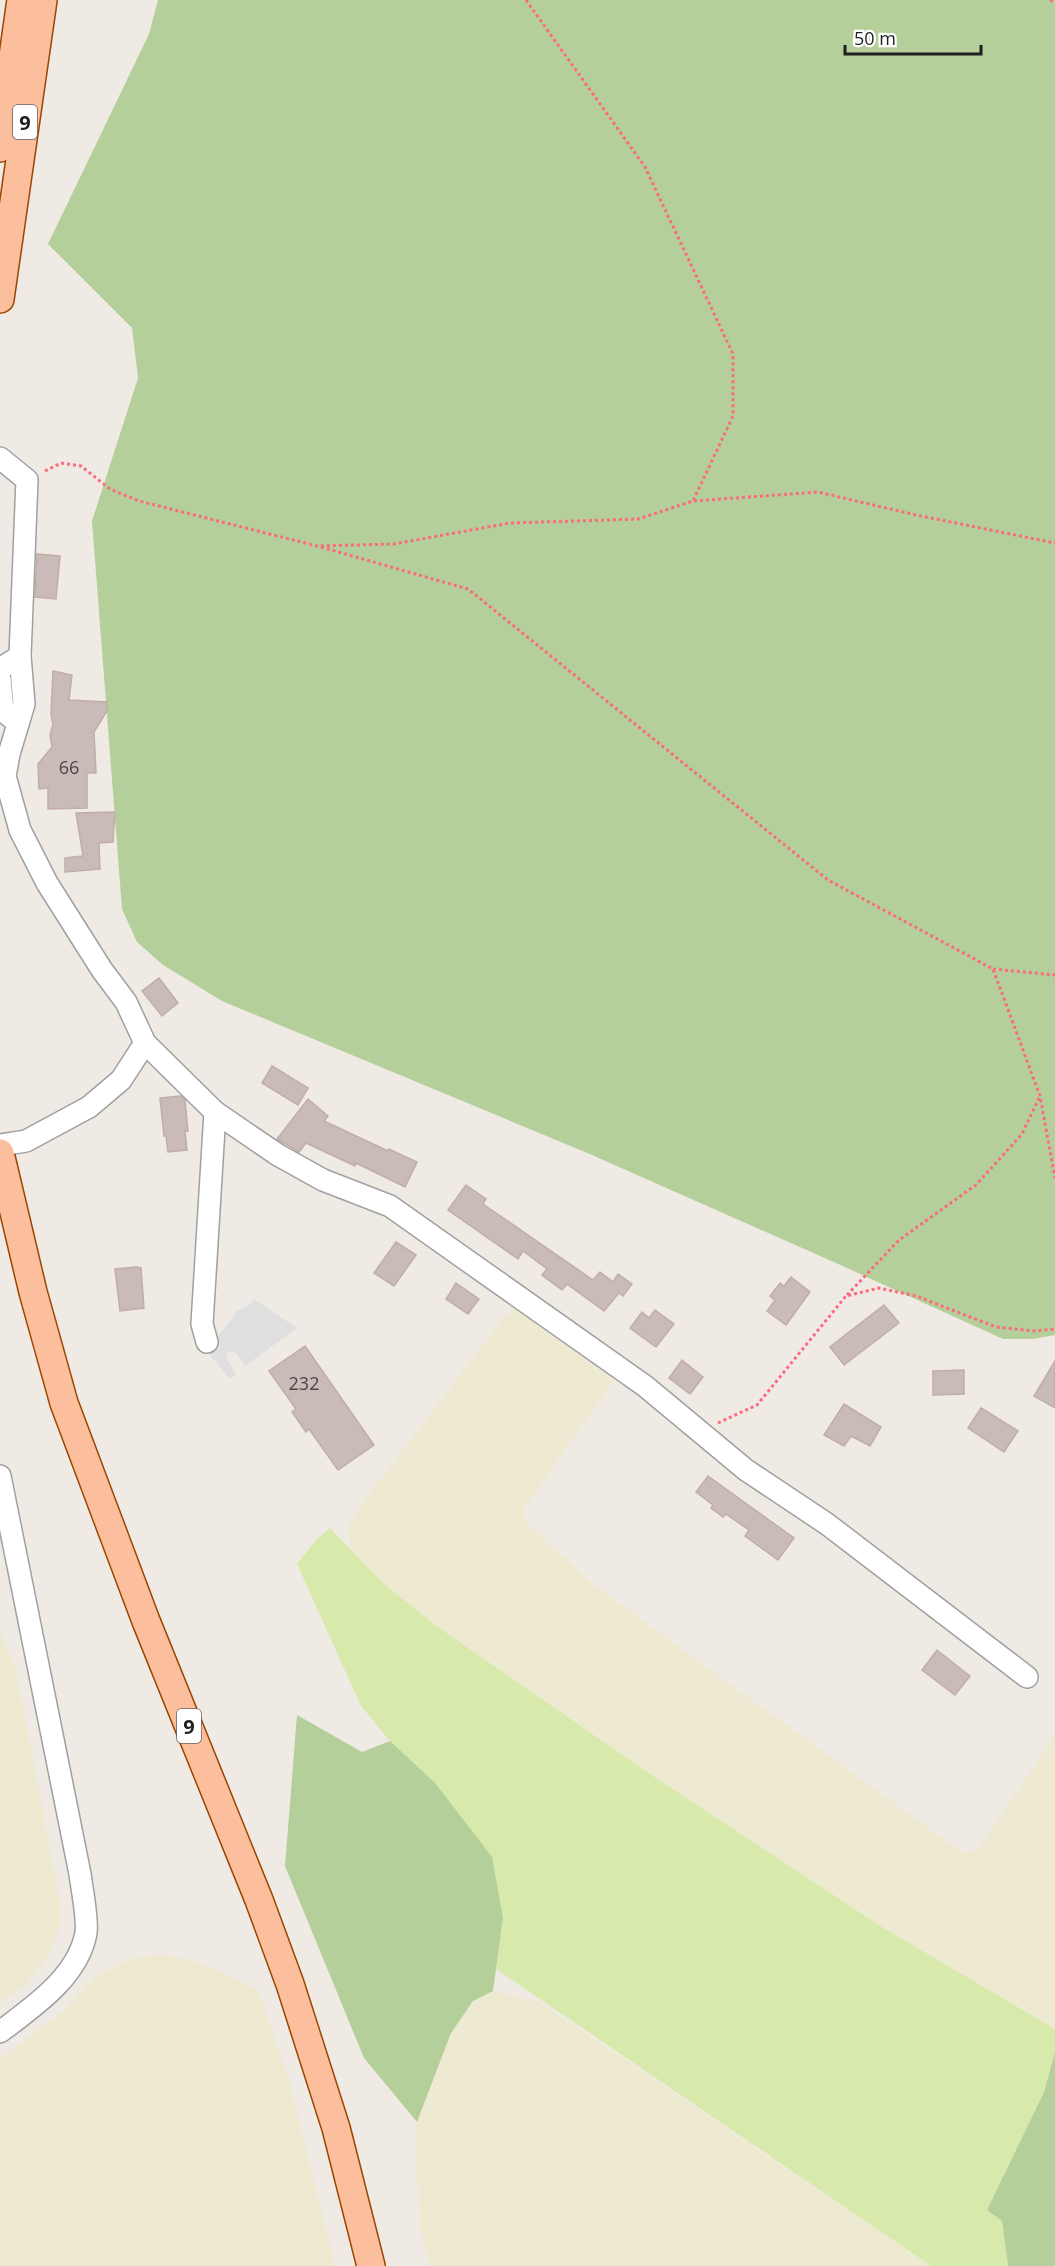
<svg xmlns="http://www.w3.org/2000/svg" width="1055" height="2266" font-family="'Open Sans',sans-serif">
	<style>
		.farmland { fill: #eeead1 }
		.grass { fill: #d7eaab }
		.forest { fill: #b5cf9a }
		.parking { fill: #dfdfdf }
		.building { fill: #c8bbb8; stroke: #c2ada7; stroke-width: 1.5 }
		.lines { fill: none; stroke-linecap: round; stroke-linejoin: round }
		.minor-casing { stroke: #a0a0a0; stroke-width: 24 }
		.major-casing { stroke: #9a4600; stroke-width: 30 }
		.path { stroke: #fa6c7c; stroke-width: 3; stroke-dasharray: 3 3; stroke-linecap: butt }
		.minor { stroke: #fff; stroke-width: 21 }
		.major { stroke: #fcbf9e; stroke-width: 27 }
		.labels { text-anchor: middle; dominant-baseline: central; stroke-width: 5; stroke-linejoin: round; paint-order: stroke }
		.number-label { font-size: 18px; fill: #494645 }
		.shield { fill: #fff; stroke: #626262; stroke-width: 1.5 }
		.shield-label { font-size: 20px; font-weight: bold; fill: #1f1f1f }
	</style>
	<rect width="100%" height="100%" fill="#f0eae5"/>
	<!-- farmland -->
	<g class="farmland">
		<path d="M517 1309 614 1381 523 1510 526 1522 594 1585 963 1853 978 1849 1055 1735V2029L882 1927 647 1772 438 1627 384 1584 350 1547 349 1524 361 1505 504 1317Z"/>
		<path d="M0 1630 16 1669 59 1896 60 1928 47 1958 27 1984 0 2004Z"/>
		<path d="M163 1954 206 1964 258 1989 290 2082 335 2266H0V2059L63 2011 94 1977 132 1958Z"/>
		<path d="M493 1991 540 2002 931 2266H429L421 2233 415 2155 417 2122 451 2033 473 2001Z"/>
	</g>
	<!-- grass -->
	<path class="grass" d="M330 1528 384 1584 438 1627 647 1772 882 1927 1055 2029V2052L1044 2092 987 2210 1002 2221 1008 2266H931L496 1969 503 1918 390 1741 361 1706 297 1564 317 1539Z"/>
	<!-- forest -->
	<g class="forest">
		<path d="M158 0H1055V1335L1033 1339H1003L836 1263 592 1155 222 1001 163 965 137 942 122 909 92 521 138 378 132 328 48 244 149 34Z"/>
		<path d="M297 1715 362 1752 390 1741 435 1783 492 1857 503 1918 493 1991 473 2001 451 2033 417 2122 364 2058 285 1866Z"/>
		<path d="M1055 2052V2266H1008L1002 2221 987 2210 1044 2092Z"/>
	</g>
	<!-- parking -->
	<path class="parking" d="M254 1299 297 1328 245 1366 236 1353 231 1351 227 1353 226 1358 236 1374 230 1379 201 1344 216 1339 238 1310 245 1308Z"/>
	<!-- building -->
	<g class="building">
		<path d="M37 554 60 556 56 599 35 597Z"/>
		<path d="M53 671 72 675 69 700 107 702V711L94 732 96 773H87V808L48 809V788L39 789 38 764 52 747 50 735 53 724 51 714Z"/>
		<path d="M115 812 113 842 99 843 100 869 65 872V858L83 856 76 813Z"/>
		<path d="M159 978 178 1003 162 1016 142 991Z"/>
		<path d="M272 1066 308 1088 298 1105 262 1083Z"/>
		<path d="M181 1096 185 1100 188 1131H185L187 1150 168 1152 166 1136H164L160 1098Z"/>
		<path d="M308 1099 328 1116 324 1121 388 1151 389 1149 417 1162 405 1187 356 1163 355 1166 306 1143 299 1152 277 1139Z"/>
		<path d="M466 1185 486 1199 483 1204 593 1280 600 1272 613 1282 618 1274 632 1284 623 1296 619 1293 604 1311 567 1284 562 1290 542 1275 547 1269 523 1251 518 1259 448 1210Z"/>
		<path d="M396 1242 416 1255 394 1286 374 1273Z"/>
		<path d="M137 1267 141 1268 144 1308 120 1311 115 1269Z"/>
		<path d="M791 1277 810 1292 786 1325 767 1311 775 1300 770 1296 780 1283 784 1286Z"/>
		<path d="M456 1283 479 1299 468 1314 446 1299Z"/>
		<path d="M884 1305 899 1323 844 1365 830 1347Z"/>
		<path d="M655 1310 674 1324 656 1347 630 1328 642 1312 649 1318Z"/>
		<path d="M305 1346 374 1445 338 1470 309 1429 306 1432 292 1412 296 1409 269 1371Z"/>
		<path d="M682 1360 703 1377 690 1394 669 1378Z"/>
		<path d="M1055 1361V1408L1034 1396Z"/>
		<path d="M964 1370V1394L933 1395V1371Z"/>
		<path d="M844 1404 881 1427 870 1446 851 1436 844 1446 824 1435Z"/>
		<path d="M981 1408 1018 1431 1004 1452 968 1428Z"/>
		<path d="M708 1476 794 1538 778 1560 745 1536 749 1530 726 1514 723 1517 711 1508 713 1505 696 1492Z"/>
		<path d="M937 1650 970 1676 955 1695 922 1670Z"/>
	</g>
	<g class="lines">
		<!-- minor casing -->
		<g class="minor-casing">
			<g id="minor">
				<path d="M0 458 27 480 20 656 0 669"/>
				<path d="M20 656 24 704 9 754 5 776 20 830 47 883 102 970 126 1002 145 1043 215 1112 278 1155 323 1180 390 1206 645 1386 746 1470 827 1524 1027 1677"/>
				<path d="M0 679 3 711 18 723"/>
				<path d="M0 1145 26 1141 89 1107 121 1080 145 1043"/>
				<path d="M207 1342 202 1324 215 1112"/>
				<path d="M0 1476 80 1874C82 1889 88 1919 86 1933 78 1977 33 2007 0 2032"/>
			</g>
		</g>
		<!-- major casing -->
		<g class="major-casing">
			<g id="major">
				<path d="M0 148 21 0"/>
				<path d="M0 299 43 0"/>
				<path d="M0 1153 33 1292 64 1403 146 1621 259 1900 290 1984 336 2128 371 2266"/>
			</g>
		</g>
		<!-- path -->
		<g class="path">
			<path d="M526 0 645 167 733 354V416L693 501"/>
			<path d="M1050 0 1055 3"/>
			<path d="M45 471 61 463 81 466 110 489 139 501 317 546 394 544 510 523 638 519 693 501 818 492 916 515 1055 543"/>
			<path d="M321 547 468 589 828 880 993 969 1040 1096 1055 1178"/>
			<path d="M993 969 1055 975"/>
			<path d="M847 1295 899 1240 976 1185 1022 1134 1039 1098"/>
			<path d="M718 1423 757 1405 846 1296 879 1288 916 1296 996 1327 1034 1331 1055 1329"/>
		</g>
		<!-- minor -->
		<use href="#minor" class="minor"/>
		<!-- major -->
		<use href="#major" class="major"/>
	</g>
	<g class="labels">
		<!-- number labels -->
		<g class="number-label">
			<text x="69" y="767">66</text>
			<text x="304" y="1383">232</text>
		</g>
		<!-- shield labels -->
		<g class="shield">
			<rect x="13" y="105" width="24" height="34" rx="4.5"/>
			<rect x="177" y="1709" width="24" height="34" rx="4.5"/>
		</g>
		<g class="shield-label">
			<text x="25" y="122">9</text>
			<text x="189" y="1726">9</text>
		</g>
	</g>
	<!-- scale -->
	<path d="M845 45v9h136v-9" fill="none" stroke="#1f1f1f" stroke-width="3"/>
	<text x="854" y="45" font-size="18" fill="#1f1f1f" stroke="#ffffff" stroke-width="4.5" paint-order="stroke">50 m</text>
</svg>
